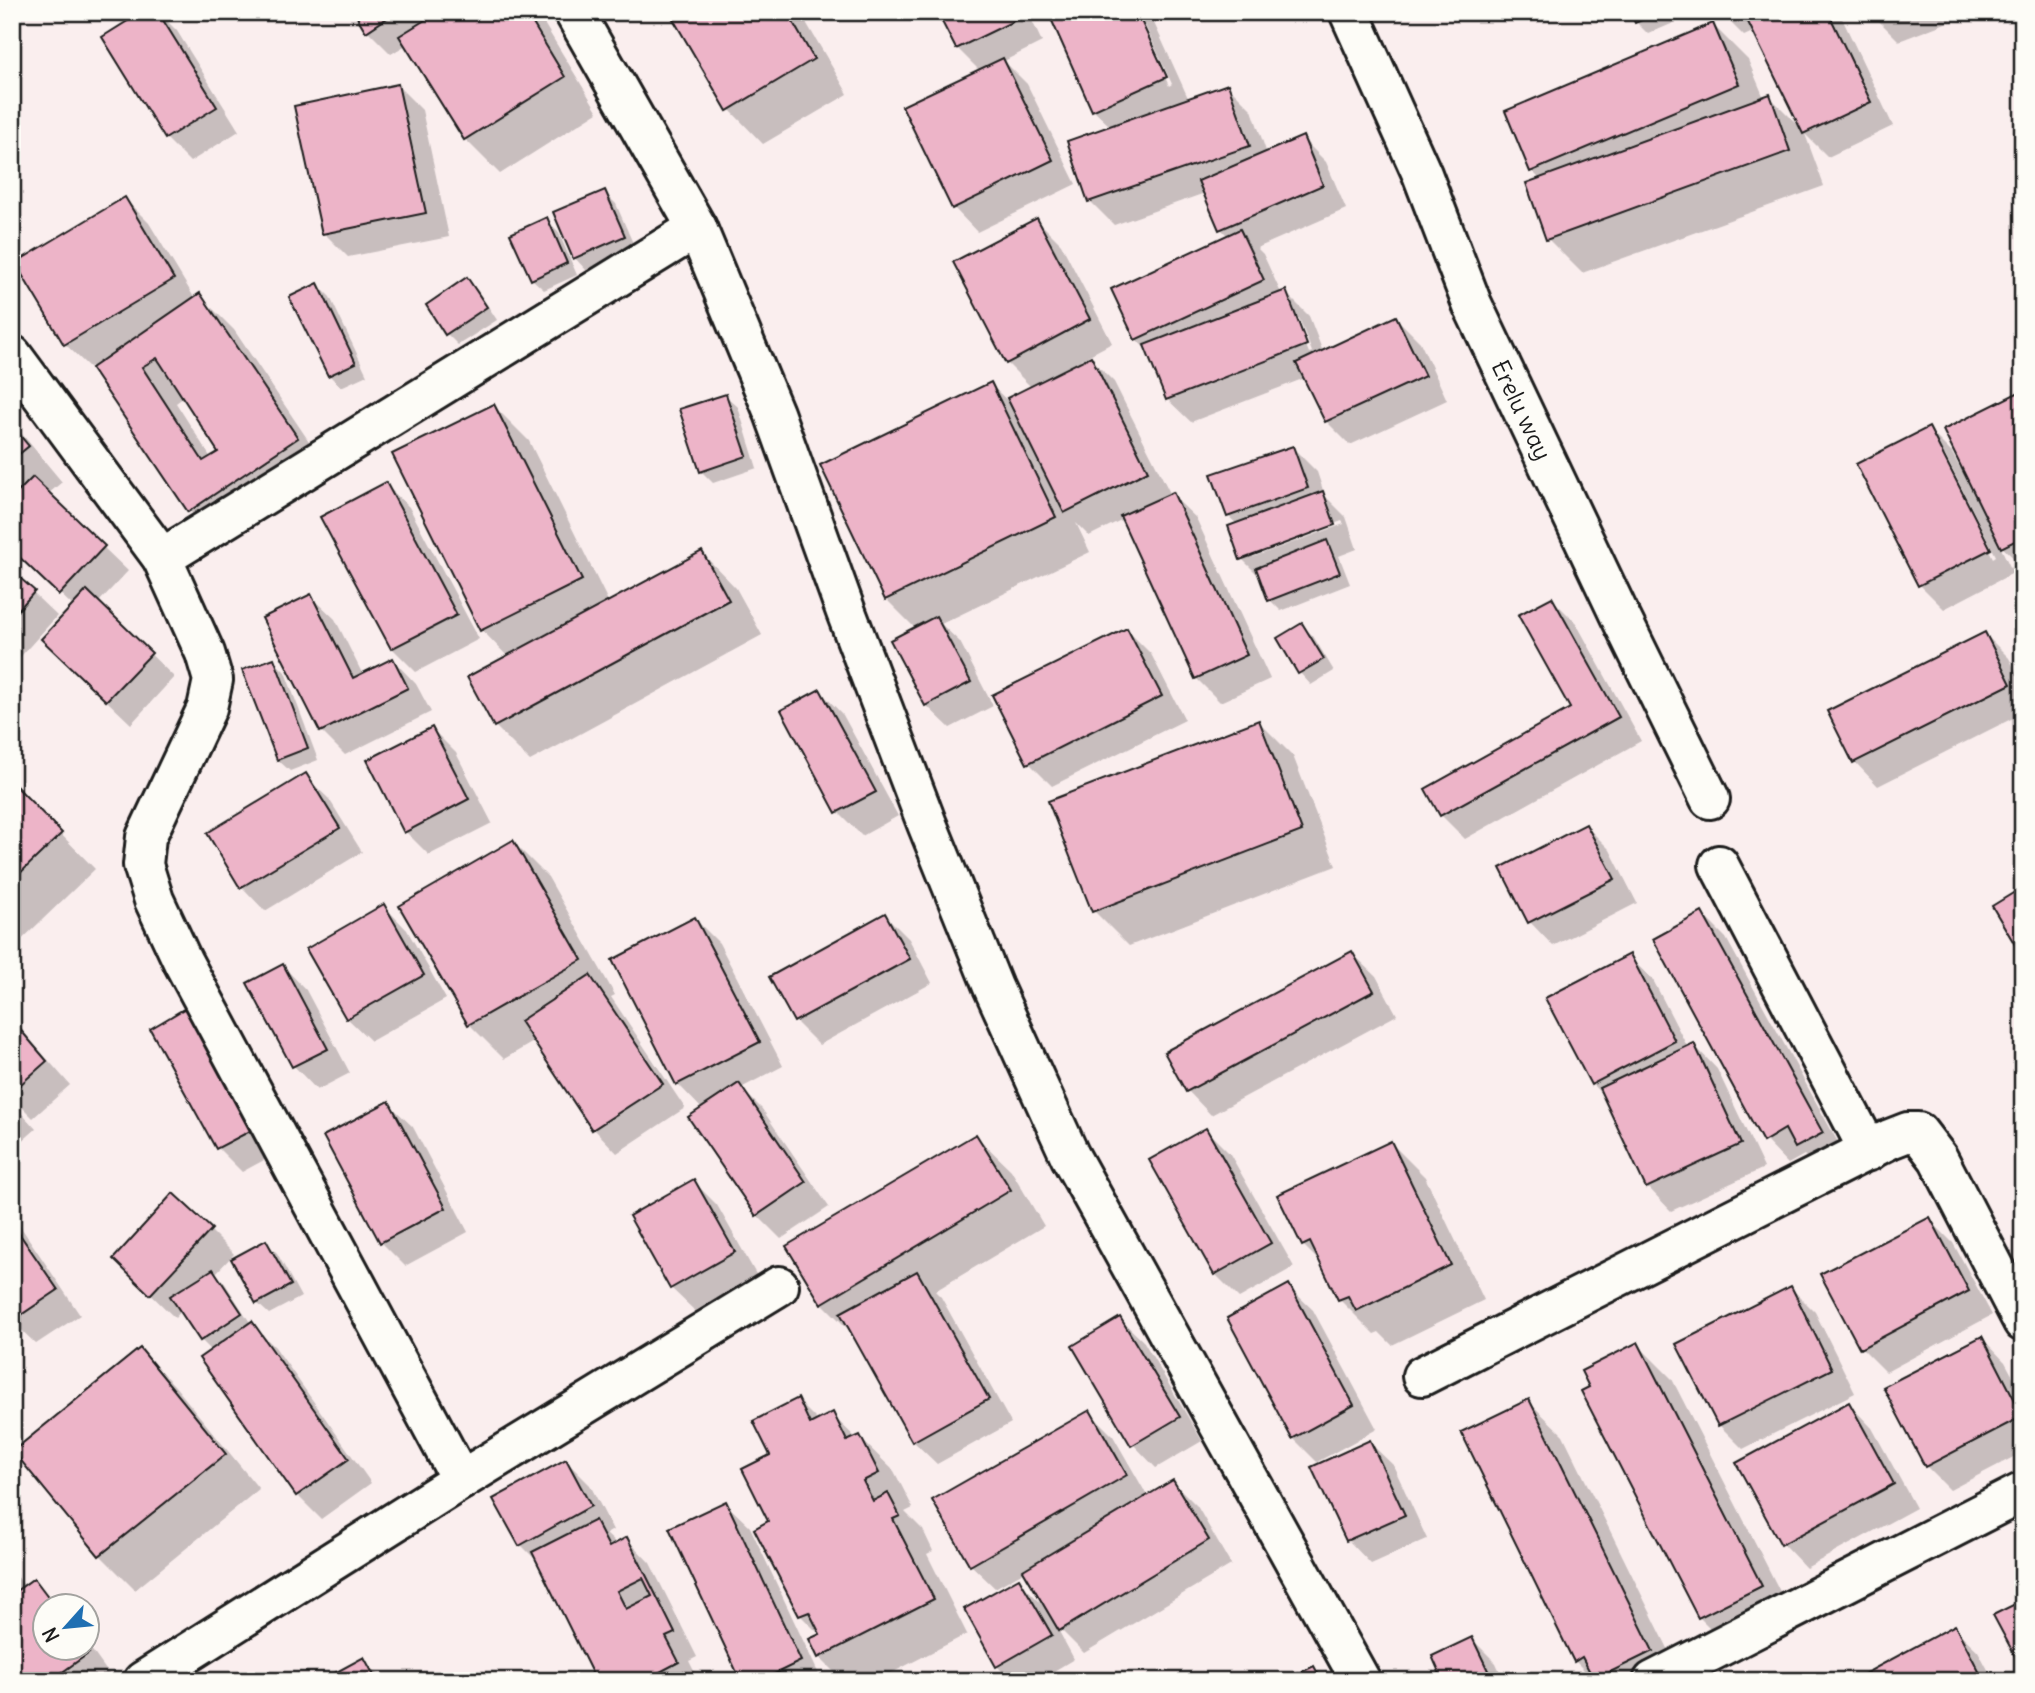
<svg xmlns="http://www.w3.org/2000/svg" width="2035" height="1693" font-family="Delius,sans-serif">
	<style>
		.shadow { fill: #0003; fill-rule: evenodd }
		.building { fill: #edb4c8; stroke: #1c1c1c; stroke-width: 2; fill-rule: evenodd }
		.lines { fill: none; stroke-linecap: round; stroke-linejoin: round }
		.minor-casing { stroke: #1c1c1c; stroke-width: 44 }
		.minor { stroke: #fdfcf7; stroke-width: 38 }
		.labels { text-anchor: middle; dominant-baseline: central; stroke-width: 5; stroke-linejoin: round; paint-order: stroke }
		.street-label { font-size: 24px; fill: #1c1c1c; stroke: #fdfcf7 }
	</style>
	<rect width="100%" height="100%" fill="#faeeee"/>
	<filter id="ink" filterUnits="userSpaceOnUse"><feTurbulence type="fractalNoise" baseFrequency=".0143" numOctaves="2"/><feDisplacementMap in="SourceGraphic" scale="14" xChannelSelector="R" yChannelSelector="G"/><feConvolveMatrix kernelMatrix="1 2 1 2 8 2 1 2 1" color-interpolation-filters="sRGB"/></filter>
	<g filter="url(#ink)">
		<!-- shadow -->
		<g class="shadow">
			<path d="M145 12H158L177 31 239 131 190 162 166 138Z"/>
			<path d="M356 12H537L598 112 500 174 465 139 406 45 391 54 368 31Z"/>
			<path d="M671 12H800L848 94 763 144 729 109Z"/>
			<path d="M939 12H1028L1042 42 1004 61 1027 84 1076 184 977 232 954 208 980 71 957 48Z"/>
			<path d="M1135 12 1169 86 1172 84 1139 12H1149L1189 100 1228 86 1252 110 1267 154 1302 138 1326 162 1346 209 1257 248 1263 254 1281 293 1285 292 1309 316 1323 352 1396 318 1420 342 1447 400 1350 445 1326 421 1305 378 1191 422 1167 399 1149 353 1136 339 1228 236 1221 229 1205 193 1114 225 1090 201 1111 127 1093 110ZM1295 318H1299L1312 352 1309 353Z"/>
			<path d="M1632 12H1699L1648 34 1636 22Z"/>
			<path d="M1720 12H1839L1893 126 1828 157 1805 134 1824 186 1582 273 1548 239 1541 180 1532 171 1713 25 1748 60 1764 98 1769 96 1801 128 1755 31 1744 36Z"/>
			<path d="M1873 12H1974L1899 41 1875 17Z"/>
			<path d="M398 86 422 110 449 237 348 257 324 233Z"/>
			<path d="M604 192 616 204 635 248 586 270 575 258Z"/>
			<path d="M125 199 149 223 195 299 200 296 234 330 331 474 224 546 190 511 91 366 89 367 65 344ZM184 397 220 452 211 458 176 403Z"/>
			<path d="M546 220 558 231 577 275 544 290 532 279Z"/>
			<path d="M1037 220 1061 244 1112 343 1080 360 1082 363 1090 358 1114 382 1171 495H1172L1196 518 1270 679 1220 702 1196 678 1123 519 1089 536 1076 523 1090 552 941 624 960 642 993 706 950 728 926 705 916 629 886 599 990 384 1013 406 1032 388 1007 363Z"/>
			<path d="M467 279 478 291 497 320 458 345 447 334Z"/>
			<path d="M318 285 330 297 367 375 341 387 329 375 292 297Z"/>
			<path d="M2023 392V567L1999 544 2013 573 1944 609 1920 585 1928 429 1952 453 1960 468ZM1941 455H1945L1996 556 1993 558Z"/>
			<path d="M726 396 738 407 757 468 713 483 701 471Z"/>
			<path d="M494 406 529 441 609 603 702 553 736 588 762 635 530 761 495 726 508 657 482 630 394 455Z"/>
			<path d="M12 422 62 482 48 494 128 571 98 603 174 677 131 724 67 663 74 607 12 548Z"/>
			<path d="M1293 448 1317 472 1325 496 1346 517 1357 549 1339 556 1350 584 1281 611 1270 600 1262 579 1242 559 1237 524 1228 516ZM1342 521 1344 524 1253 557V553Z"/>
			<path d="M385 484 409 507 479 639 416 672 392 648 323 518Z"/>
			<path d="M12 573 57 616 12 666Z"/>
			<path d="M311 596 335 619 363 675 393 660 416 684 431 712 345 755 321 731Z"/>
			<path d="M1552 599 1576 623 1641 741 1465 839 1441 815 1572 709Z"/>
			<path d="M1301 625 1313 636 1334 671 1311 685 1300 673 1279 638Z"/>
			<path d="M1127 630 1151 654 1185 720 1052 786 1029 763Z"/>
			<path d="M1985 634 2009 658 2023 686V713L1878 786 1855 762Z"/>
			<path d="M273 660 285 672 318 760 290 771 278 760 245 671Z"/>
			<path d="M820 691 843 715 898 816 862 836 838 812 783 711Z"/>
			<path d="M1259 722 1293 756 1336 866 1129 946 1094 911 1050 802Z"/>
			<path d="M432 729 456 753 492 823 429 855 405 831Z"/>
			<path d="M305 776 329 799 362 852 265 911 242 887 209 834Z"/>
			<path d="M12 790 49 822 95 869 12 949Z"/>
			<path d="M1586 826 1610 850 1637 903 1553 946 1530 922 1502 869Z"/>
			<path d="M513 842 548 877 615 995 611 997 685 1108 617 1153 594 1129 535 1041 504 1059 469 1024Z"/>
			<path d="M384 906 407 930 446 999 371 1041 347 1018Z"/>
			<path d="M1702 914 1726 938 1846 1157 1820 1171 1804 1155 1788 1164 1765 1140Z"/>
			<path d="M885 915 909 939 932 983 819 1045 795 1021Z"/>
			<path d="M695 919 719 943 783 1066 741 1088 762 1109 829 1207 781 1239 757 1215 691 1118 703 1110 678 1084 614 961Z"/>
			<path d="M1352 953 1376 976 1397 1015 1211 1115 1188 1091 1167 1052Z"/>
			<path d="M1629 957 1653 980 1688 1048 1694 1045 1717 1069 1764 1168 1671 1211 1648 1187 1606 1099 1592 1084Z"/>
			<path d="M283 966 306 990 350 1073 317 1090 294 1066Z"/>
			<path d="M12 1019 70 1085 33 1118 12 1097Z"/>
			<path d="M152 1029 279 1152 242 1172 218 1148Z"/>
			<path d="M12 1103 36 1129 12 1150Z"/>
			<path d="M389 1104 413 1127 468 1232 405 1266 381 1242Z"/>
			<path d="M1206 1130 1230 1154 1294 1267 1239 1298 1215 1274Z"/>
			<path d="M976 1136 1011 1170 1044 1226 935 1291 941 1297 1011 1423 937 1464 913 1441 855 1336 822 1303Z"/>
			<path d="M1391 1143 1425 1177 1484 1300 1392 1345 1379 1332 1374 1334 1339 1299 1323 1265 1303 1245Z"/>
			<path d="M693 1181 717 1205 757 1276 695 1311 671 1288Z"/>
			<path d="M12 1214 80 1315 36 1344 12 1321Z"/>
			<path d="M1929 1219 1953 1243 1992 1315 1886 1372 1862 1348 1823 1275Z"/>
			<path d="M210 1230 234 1254 215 1274 224 1282 251 1324 275 1347 371 1483 321 1519 297 1495 202 1359 212 1351 201 1340 182 1310 175 1318 139 1283Z"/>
			<path d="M265 1242 277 1253 301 1297 269 1314 257 1303Z"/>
			<path d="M1289 1287 1313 1310 1377 1429 1317 1462 1293 1438Z"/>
			<path d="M1791 1288 1815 1312 1855 1393 1743 1449 1719 1425Z"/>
			<path d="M1120 1319 1144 1342 1202 1441 1156 1468 1133 1444Z"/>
			<path d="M1982 1338 2005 1362 2023 1395V1452L1950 1490 1926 1466Z"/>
			<path d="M1637 1344 1672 1379 1795 1621 1734 1652 1699 1617 1583 1392 1592 1388Z"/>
			<path d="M140 1350 174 1385 259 1489 135 1590 100 1555 16 1451Z"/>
			<path d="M797 1400 819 1422 832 1415 856 1438 859 1437 894 1471 913 1508 905 1512 923 1530 933 1551 927 1554 967 1634 876 1681H843L819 1657 820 1635 800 1615 771 1522 773 1455Z"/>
			<path d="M1528 1401 1563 1435 1684 1681H1595L1575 1661Z"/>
			<path d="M1849 1404 1872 1428 1916 1508 1806 1568 1783 1544 1739 1464Z"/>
			<path d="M1090 1413 1113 1436 1148 1497 1173 1482 1197 1506 1231 1565 1084 1653 1055 1624 1074 1659 1037 1681H1012L997 1666 1018 1580 1046 1608 1025 1571 995 1588 971 1565Z"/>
			<path d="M1369 1442 1393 1465 1427 1539 1371 1564 1348 1540 1314 1468Z"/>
			<path d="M566 1461 590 1485 613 1530 606 1534 617 1544 627 1539 650 1563 697 1657 689 1661 699 1681H598L540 1564 521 1545Z"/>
			<path d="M726 1504 750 1527 822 1681H743Z"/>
			<path d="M12 1569 25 1587 34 1580 59 1606H46V1648H88V1645L111 1677 106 1681H12Z"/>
			<path d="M1954 1628 1978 1651 1994 1681H1856Z"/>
			<path d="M1472 1639 1496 1663 1504 1681H1445Z"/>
			<path d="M364 1660 385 1681H324Z"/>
			<path d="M1314 1668 1327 1681H1287Z"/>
		</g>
		<!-- building -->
		<g class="building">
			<path d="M142 12H158L217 107 165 139 102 37Z"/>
			<path d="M354 12H396L366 32Z"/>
			<path d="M438 12H526L565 77 464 140 399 36Z"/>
			<path d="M669 12H787L814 59 727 111Z"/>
			<path d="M937 12H1017L1020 18 956 49Z"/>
			<path d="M1048 12H1137L1167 77 1092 111Z"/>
			<path d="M1630 12H1660L1635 23Z"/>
			<path d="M1762 12H1828L1871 102 1803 134 1747 20Z"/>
			<path d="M1713 23 1739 84 1530 172 1505 111Z"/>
			<path d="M1003 58 1053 160 952 209 902 106Z"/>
			<path d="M398 84 426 213 322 234 294 106Z"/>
			<path d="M1228 84 1250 146 1088 202 1067 141Z"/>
			<path d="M1770 94 1790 151 1546 240 1526 183Z"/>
			<path d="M1303 136 1323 185 1219 230 1198 181Z"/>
			<path d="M605 190 625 236 573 259 553 212Z"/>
			<path d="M125 197 174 279 64 345 15 263Z"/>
			<path d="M547 217 567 263 531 280 510 234Z"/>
			<path d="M1037 218 1090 319 1006 364 953 262Z"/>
			<path d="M1240 229 1264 280 1135 340 1111 289Z"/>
			<path d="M467 277 487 307 445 335 426 305Z"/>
			<path d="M318 283 356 363 328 376 289 297Z"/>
			<path d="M1286 290 1307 345 1166 400 1144 345Z"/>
			<path d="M200 293 298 438 188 512 91 368ZM157 358 218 452 203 461 142 367Z"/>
			<path d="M1396 316 1425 376 1325 422 1296 363Z"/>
			<path d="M1091 356 1148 471 1064 513 1007 398Z"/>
			<path d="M991 382 1056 517 885 600 820 465Z"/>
			<path d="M2023 390V537L2001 548 1943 430Z"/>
			<path d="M726 394 747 456 700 472 679 409Z"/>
			<path d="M494 404 582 580 480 631 392 454Z"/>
			<path d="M12 426 29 446 12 460Z"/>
			<path d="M1929 427 1991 549 1918 586 1856 464Z"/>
			<path d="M1293 446 1308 488 1227 517 1211 474Z"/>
			<path d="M33 477 105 546 59 595 12 550V498Z"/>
			<path d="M386 482 457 615 391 649 320 517Z"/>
			<path d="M1323 491 1335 525 1240 560 1228 526Z"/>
			<path d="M1173 492 1247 655 1195 679 1120 516Z"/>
			<path d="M1327 540 1340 573 1268 601 1256 568Z"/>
			<path d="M702 551 729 600 494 727 467 677Z"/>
			<path d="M12 571 35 591 12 617Z"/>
			<path d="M87 590 152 653 106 701 41 639Z"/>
			<path d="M311 594 353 678 393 658 408 688 320 732 262 618Z"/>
			<path d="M1552 597 1619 717 1440 816 1425 789 1570 708 1518 615Z"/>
			<path d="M936 616 971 682 925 706 890 640Z"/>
			<path d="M1302 623 1324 659 1298 674 1277 638Z"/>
			<path d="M1127 628 1162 696 1027 764 992 695Z"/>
			<path d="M1985 632 2011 684 1853 763 1827 711Z"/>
			<path d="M274 658 308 748 277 760 242 670Z"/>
			<path d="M820 689 876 792 836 813 781 710Z"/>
			<path d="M1259 720 1302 831 1092 912 1048 801Z"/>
			<path d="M432 727 469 799 404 833 367 760Z"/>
			<path d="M306 773 340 828 240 888 207 833Z"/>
			<path d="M15 785 62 833 12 881V787Z"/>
			<path d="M1586 824 1615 879 1528 923 1500 868Z"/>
			<path d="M513 840 582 960 468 1025 399 906Z"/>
			<path d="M2023 887V958L1992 906Z"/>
			<path d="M384 904 424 975 346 1019 306 949Z"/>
			<path d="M1702 912 1823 1133 1795 1148 1785 1129 1763 1142 1653 939Z"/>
			<path d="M885 913 910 959 794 1022 769 977Z"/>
			<path d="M695 917 760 1042 676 1085 612 960Z"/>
			<path d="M1352 951 1374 991 1186 1092 1164 1052Z"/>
			<path d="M1630 954 1675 1041 1591 1085 1545 998Z"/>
			<path d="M283 964 328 1049 292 1067 247 983Z"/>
			<path d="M590 975 663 1084 592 1130 520 1021Z"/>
			<path d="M189 1006 256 1128 216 1149 150 1029Z"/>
			<path d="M12 1020 47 1061 12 1092Z"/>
			<path d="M1694 1043 1741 1144 1646 1188 1599 1088Z"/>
			<path d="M739 1083 806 1182 756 1216 688 1117Z"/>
			<path d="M389 1101 446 1208 380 1243 323 1136Z"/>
			<path d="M1206 1128 1271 1243 1214 1275 1149 1160Z"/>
			<path d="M976 1134 1011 1190 821 1304 786 1246Z"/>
			<path d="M1391 1141 1451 1265 1356 1311 1348 1296 1338 1300 1310 1242 1302 1246 1277 1195Z"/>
			<path d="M694 1179 735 1252 670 1289 629 1216Z"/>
			<path d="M173 1193 212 1229 150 1295 113 1259Z"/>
			<path d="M1930 1217 1969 1291 1860 1349 1820 1274Z"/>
			<path d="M12 1223 58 1290 12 1321Z"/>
			<path d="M266 1240 291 1285 256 1304 231 1259Z"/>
			<path d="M213 1269 242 1313 200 1341 170 1296Z"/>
			<path d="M917 1271 989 1399 912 1442 840 1313Z"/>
			<path d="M1289 1284 1354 1405 1292 1439 1227 1318Z"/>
			<path d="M1791 1286 1832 1369 1718 1426 1676 1344Z"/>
			<path d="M1120 1317 1180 1417 1131 1446 1072 1346Z"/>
			<path d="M252 1321 349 1459 296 1496 199 1358Z"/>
			<path d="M1982 1336 2023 1416 1925 1467 1883 1387Z"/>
			<path d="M1638 1342 1762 1586 1698 1618 1581 1391 1589 1387 1581 1371Z"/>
			<path d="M140 1348 226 1454 99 1556 13 1451Z"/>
			<path d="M798 1398 810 1424 833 1412 847 1441 860 1435 879 1473 863 1481 873 1501 888 1493 900 1516 893 1519 934 1599 818 1658 809 1639 820 1634 809 1612 799 1616 754 1529 768 1521 742 1469 770 1455 753 1421Z"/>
			<path d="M1529 1399 1653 1651 1594 1680 1582 1657 1574 1662 1461 1432Z"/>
			<path d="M1849 1402 1894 1484 1781 1545 1736 1463Z"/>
			<path d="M1090 1410 1127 1475 970 1566 932 1500Z"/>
			<path d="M1370 1440 1405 1515 1346 1541 1311 1467Z"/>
			<path d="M566 1459 591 1506 519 1546 493 1499Z"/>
			<path d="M1173 1480 1209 1540 1059 1631 1023 1570Z"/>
			<path d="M726 1501 801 1661 760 1681H741L669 1528Z"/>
			<path d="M595 1520 609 1547 627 1537 675 1633 666 1637 679 1662 643 1681H596L532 1552ZM643 1578 652 1596 626 1609 617 1591Z"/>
			<path d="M34 1578 55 1606H46V1648H85L89 1653 50 1681H12V1594Z"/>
			<path d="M1019 1578 1052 1635 996 1667 964 1609Z"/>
			<path d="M2023 1600V1671L1993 1615Z"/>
			<path d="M1955 1625 1984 1681H1854L1853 1680Z"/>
			<path d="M1472 1637 1493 1681H1443L1432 1656Z"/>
			<path d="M364 1657 377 1681H320Z"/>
			<path d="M1314 1666 1322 1681H1283Z"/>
		</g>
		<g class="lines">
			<!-- minor casing -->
			<g class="minor-casing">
				<g id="minor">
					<path d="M574 12 697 228 774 413 846 612 927 824 993 987 1070 1156 1361 1681"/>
					<path id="s1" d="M1349 12 1422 174 1472 304 1620 616 1710 799"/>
					<path d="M12 355 162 558 205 653 213 680 207 708 146 837 143 865 154 900 183 962 461 1480"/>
					<path d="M162 558 697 228"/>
					<path d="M1719 865 1869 1151"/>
					<path d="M1422 1376 1890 1139 1908 1132H1918L1938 1158 2023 1322"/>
					<path d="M143 1681 461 1480 779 1286"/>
					<path d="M1653 1681 2023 1492"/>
				</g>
			</g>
			<!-- minor -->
			<use href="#minor" class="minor"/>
		</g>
	</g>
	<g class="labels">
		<!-- street labels -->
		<g class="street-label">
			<text stroke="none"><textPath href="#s1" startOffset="434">Erelu way</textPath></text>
		</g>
	</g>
	<!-- margin -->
	<rect width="2035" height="1693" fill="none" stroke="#fdfcf7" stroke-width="42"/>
	<rect x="21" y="21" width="1993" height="1651" fill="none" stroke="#1c1c1c" stroke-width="2.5" filter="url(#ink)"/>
	<!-- north arrow -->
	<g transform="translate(66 1627) rotate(243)"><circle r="33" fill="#fdfcf7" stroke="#a3a29f" stroke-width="2"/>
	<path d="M0-5L12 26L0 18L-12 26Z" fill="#1f6fb2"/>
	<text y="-10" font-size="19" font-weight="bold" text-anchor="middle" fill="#1c1c1c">N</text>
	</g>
</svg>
